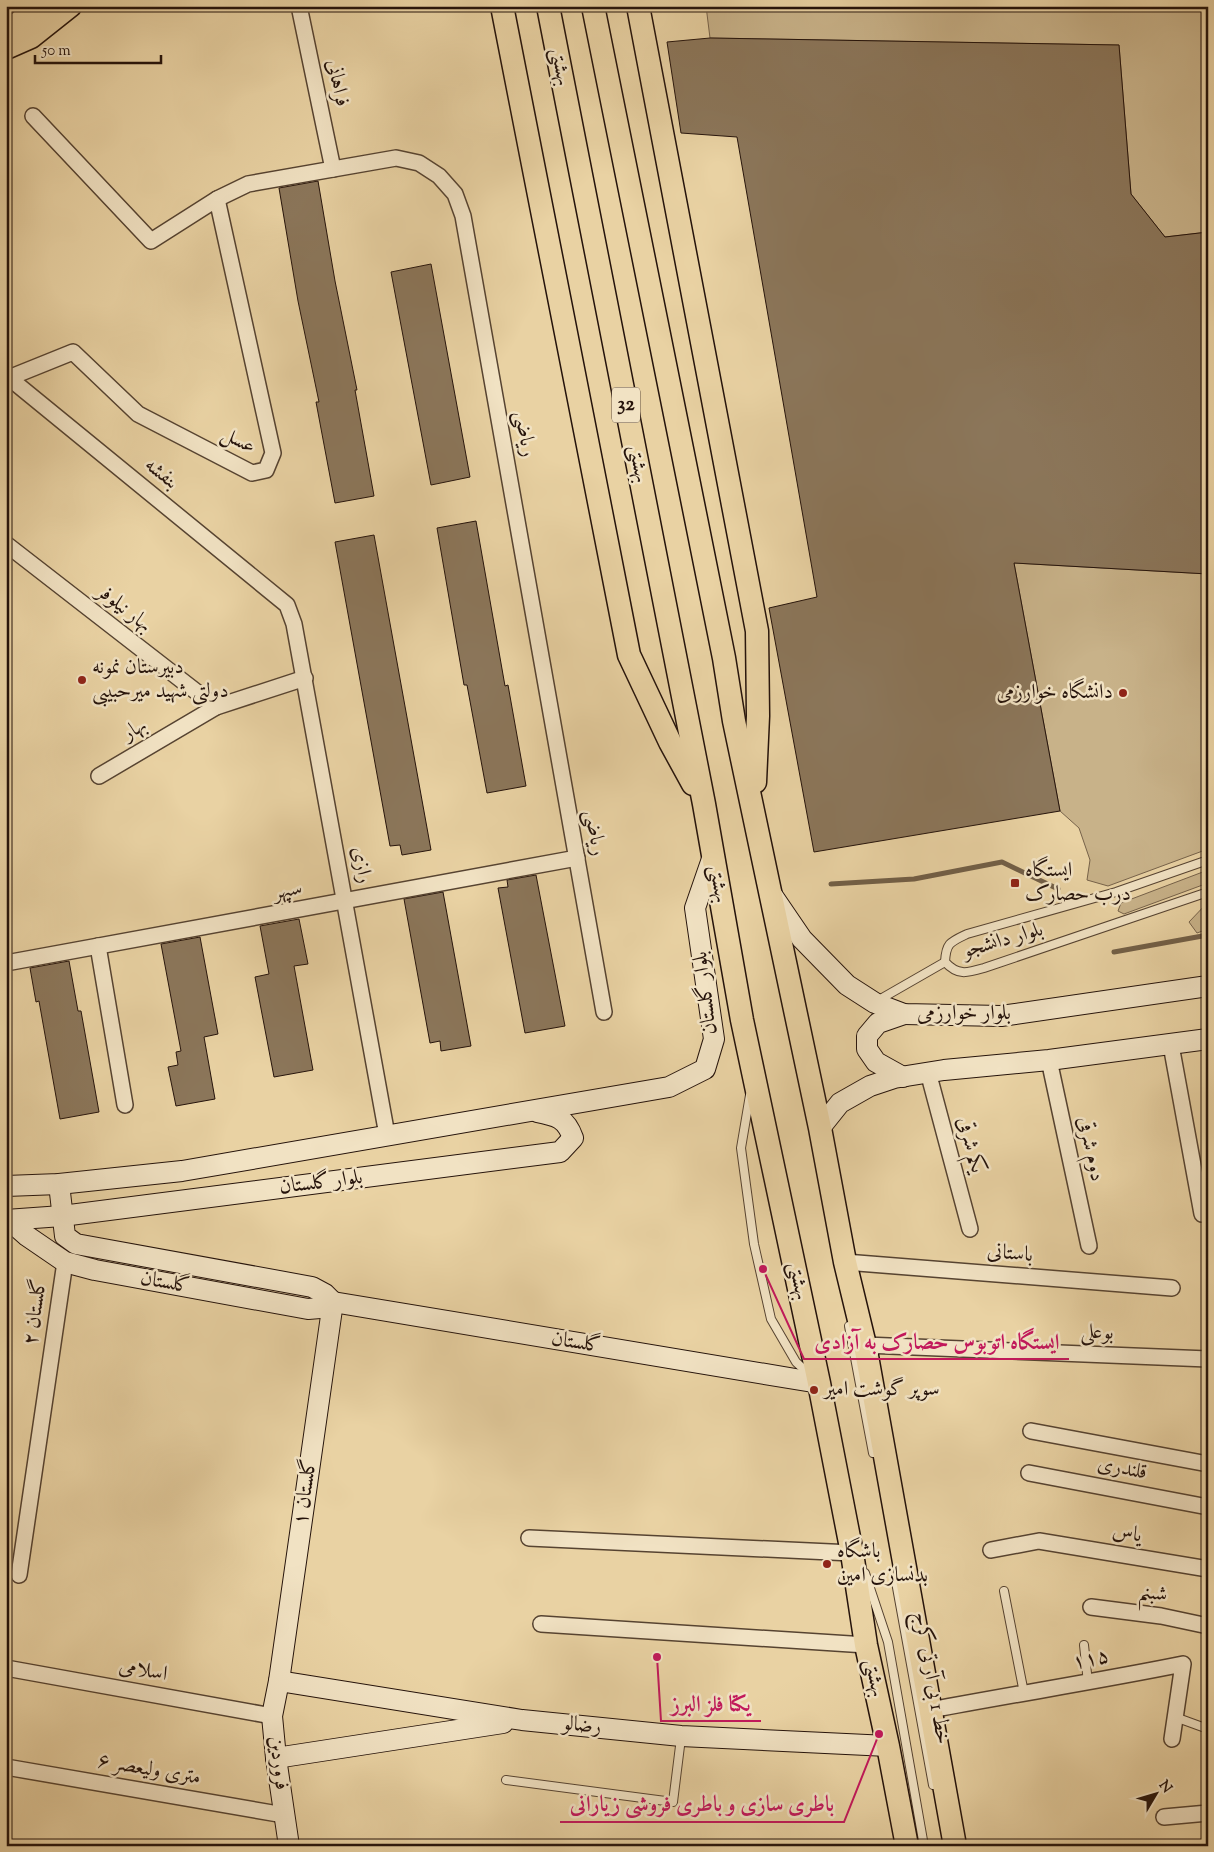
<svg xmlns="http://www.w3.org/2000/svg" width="1214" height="1852" font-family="'Sorts Mill Goudy',Amiri,serif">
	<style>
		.green { fill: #c8b289; stroke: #76624a }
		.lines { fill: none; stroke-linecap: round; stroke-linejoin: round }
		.stream { stroke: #725f47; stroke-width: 5 }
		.building { fill: #8b765a; stroke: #25130b }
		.lane-casing { stroke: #564331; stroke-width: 10 }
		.street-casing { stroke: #564331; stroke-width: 18 }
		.secondary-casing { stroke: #25130b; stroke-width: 22 }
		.primary-casing { stroke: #25130b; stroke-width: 25 }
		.lane { stroke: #f1e2c3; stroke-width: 8 }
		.street { stroke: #f1e2c3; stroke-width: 15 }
		.secondary { stroke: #f1e2c3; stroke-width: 20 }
		.primary { stroke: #e9d2a3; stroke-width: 22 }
		.poi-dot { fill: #8f2418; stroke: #f1e2c3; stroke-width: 2 }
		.labels { text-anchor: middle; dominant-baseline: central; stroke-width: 5; stroke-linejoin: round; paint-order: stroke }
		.shield { fill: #f1e2c3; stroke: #625142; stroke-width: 1 }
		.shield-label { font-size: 20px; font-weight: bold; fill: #25130b }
		.street-label { font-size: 21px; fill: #25130b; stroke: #f1e2c3 }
		.poi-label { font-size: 21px; fill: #25130b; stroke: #f1e2c3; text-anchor: start }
		.leader { fill: none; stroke: #c2185b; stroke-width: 2 }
		.callout-dot { fill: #c2185b; stroke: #f1e2c3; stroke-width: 2 }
		.callout-label { font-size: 22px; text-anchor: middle; font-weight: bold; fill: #c2185b; stroke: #f1e2c3; stroke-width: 5; stroke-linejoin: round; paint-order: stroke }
	</style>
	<rect width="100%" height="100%" fill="#e9d2a3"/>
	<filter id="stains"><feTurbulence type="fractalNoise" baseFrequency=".004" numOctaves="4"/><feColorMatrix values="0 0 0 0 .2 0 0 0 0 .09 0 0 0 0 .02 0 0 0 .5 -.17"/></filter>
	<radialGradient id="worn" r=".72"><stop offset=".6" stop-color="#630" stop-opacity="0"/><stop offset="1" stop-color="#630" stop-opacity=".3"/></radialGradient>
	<!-- green -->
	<g class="green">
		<path d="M706 6H1208V232L1165 237 1131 194 1119 45 710 38Z"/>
		<path d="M1014 563 1208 574V849L1108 886 1087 880 1090 860 1079 828 1060 811Z"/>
		<path d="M1208 870V883L1124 914 1118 911 1121 903Z"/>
		<path d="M1208 902V929L1197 933 1189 922Z"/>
	</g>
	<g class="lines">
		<!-- stream -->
		<g class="stream">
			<path d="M831 884 914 879 1002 862 1058 889"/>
			<path d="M1114 952 1208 935"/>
		</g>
	</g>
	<!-- building -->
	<g class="building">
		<path d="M710 38 1119 45 1131 194 1165 237 1208 232V574L1014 563 1060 811 814 852 769 608 817 597 737 137 681 133 667 42Z"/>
		<path d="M318 181 335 281 357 390H355L374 496 335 503 316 402H319L298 301 279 188Z"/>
		<path d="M431 264 470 477 431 485 391 272Z"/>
		<path d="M476 521 505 686 508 685 526 786 487 793 467 685H464L437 528Z"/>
		<path d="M374 535 431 850 402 855 400 845 390 846 335 542Z"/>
		<path d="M536 875 565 1026 525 1033 498 888 508 887 507 880Z"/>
		<path d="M443 892 471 1046 441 1051 440 1041 430 1043 404 899Z"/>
		<path d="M299 919 308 964 294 966 313 1070 274 1077 255 977 269 974 260 926Z"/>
		<path d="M200 937 218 1034 204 1037 215 1099 176 1106 168 1067 178 1065 176 1052 181 1051 161 944Z"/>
		<path d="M69 961 78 1011H81L99 1112 60 1119 39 1001 36 1002 30 968Z"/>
	</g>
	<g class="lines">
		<!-- lane casing -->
		<g class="lane-casing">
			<g id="lane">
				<path d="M1208 860 1116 892 967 934C950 942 946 943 945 962 958 976 967 973 984 968L1208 892"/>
				<path d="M877 1001 945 962"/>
				<path d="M750 1095 741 1148 754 1244 771 1319 796 1362 811 1376"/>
				<path d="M849 1326 873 1453"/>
				<path d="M865 1573 888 1642 924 1846"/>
				<path d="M896 1582 933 1785"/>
				<path d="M1004 1591 1024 1693"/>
				<path d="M1084 1645 1088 1683"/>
				<path d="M1175 1717 1208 1729"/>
				<path d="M506 1780 673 1802 681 1738"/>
			</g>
		</g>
		<!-- street casing -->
		<g class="street-casing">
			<g id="street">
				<path d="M299 6 333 169"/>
				<path d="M33 116 151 241 217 199 248 184 396 158 419 163 439 176 455 194 463 216 604 1012"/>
				<path d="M8 377 287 605 294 624 387 1135"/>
				<path d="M6 379 73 352 138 414 252 473 266 470 273 453 217 199"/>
				<path d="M6 544 216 707"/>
				<path d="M99 776 216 707 305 678"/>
				<path d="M98 946 125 1105"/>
				<path d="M6 963 577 858"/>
				<path d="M1171 1045 1202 1214"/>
				<path d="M1049 1060 1089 1246"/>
				<path d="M928 1072 970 1229"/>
				<path d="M845 1262 1172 1288"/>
				<path d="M865 1345 1208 1359"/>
				<path d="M1031 1431 1208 1464"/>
				<path d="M1029 1473 1208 1507"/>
				<path d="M529 1538 852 1553"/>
				<path d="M991 1550 1039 1541 1208 1569"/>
				<path d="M19 1575 65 1262"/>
				<path d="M1091 1607 1161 1616 1208 1626"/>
				<path d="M541 1624 866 1645"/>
				<path d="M6 1668 272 1716"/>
				<path d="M931 1710C1015 1694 1099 1681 1183 1664L1172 1739"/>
				<path d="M6 1767 284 1815"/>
				<path d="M1164 1817 1208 1813"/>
			</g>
		</g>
		<!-- secondary casing -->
		<g class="secondary-casing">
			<g id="secondary">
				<path d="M772 895 802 939 847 985 875 1003 904 1014 1001 1016 1208 986"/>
				<path d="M903 1077 876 1062 867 1049V1036L878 1023 904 1014"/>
				<path d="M820 1128 840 1103 870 1086 894 1078 944 1070 1049 1060 1208 1039"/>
				<path d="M59 1184 65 1236 76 1244 312 1287 325 1294 333 1302"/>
				<path d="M6 1186 59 1184 182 1171 669 1087 705 1069 714 1039 695 908 713 856"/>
				<path d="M6 1220 62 1216 560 1152 573 1138C566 1118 557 1116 537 1112"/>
				<path d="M9 1220 27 1236 65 1262 95 1270 308 1309 320 1308 333 1302 819 1383"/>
				<path d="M279 1681 522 1720 681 1736 888 1746"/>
				<path d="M276 1758 503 1723"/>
				<path d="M289 1846 276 1758 272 1716 279 1681 333 1302"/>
			</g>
		</g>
		<!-- primary casing -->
		<g class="primary-casing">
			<g id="primary">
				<path d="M502 6 629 655 670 742 693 784"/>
				<path d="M548 6 704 804 742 1020 819 1383 852 1553 866 1645 888 1746 907 1846"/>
				<path d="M593 6 724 658 734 721 820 1128 845 1262 865 1345 955 1846"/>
				<path d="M638 6 757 631 758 716 755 782"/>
				<path d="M6 34 38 6"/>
				<path d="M6 48 31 37 70 6"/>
			</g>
		</g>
		<!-- lane -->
		<use href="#lane" class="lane"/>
		<!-- street -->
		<use href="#street" class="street"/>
		<!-- secondary -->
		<use href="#secondary" class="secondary"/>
		<!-- primary -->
		<use href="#primary" class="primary"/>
	</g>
	<!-- markers -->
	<g class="poi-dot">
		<circle cx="82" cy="680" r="5"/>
		<circle cx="1123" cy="693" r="5"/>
		<rect x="1010" y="878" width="10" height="10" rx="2.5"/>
		<circle cx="814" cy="1390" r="5"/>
		<circle cx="827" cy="1564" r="5"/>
	</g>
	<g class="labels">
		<!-- shield labels -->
		<rect class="shield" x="612" y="387.5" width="28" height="35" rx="4"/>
		<g class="shield-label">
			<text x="626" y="405">32</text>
		</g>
		<!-- street labels -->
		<g class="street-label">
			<text transform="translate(560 67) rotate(79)">بهشتى</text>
			<text transform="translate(337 83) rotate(78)">فراهانی</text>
			<text transform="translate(524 434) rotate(80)">ریاضی</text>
			<text transform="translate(238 441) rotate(27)">عسل</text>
			<text transform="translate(638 464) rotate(79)">بهشتى</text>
			<text transform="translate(161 474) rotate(39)">بنفشه</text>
			<text transform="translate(124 609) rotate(38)">بهار نیلوفر</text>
			<text transform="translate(135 730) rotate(-30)">بهار</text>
			<text transform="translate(594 833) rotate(80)">ریاضی</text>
			<text transform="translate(361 865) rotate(79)">رازی</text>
			<text transform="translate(718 884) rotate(80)">بهشتی</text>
			<text transform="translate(288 891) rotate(-10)">سپهر</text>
			<text transform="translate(1003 941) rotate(-16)">بلوار دانشجو</text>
			<text transform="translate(706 993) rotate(-97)">بلوار گلستان</text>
			<text x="964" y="1014">بلوار خوارزمی</text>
			<text transform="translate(970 1145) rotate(75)">یکم شرقی</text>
			<text transform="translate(1090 1149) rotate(78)">دوم شرقی</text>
			<text transform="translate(321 1183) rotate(-7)">بلوار گلستان</text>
			<text transform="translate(1010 1254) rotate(5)">باستانی</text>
			<text transform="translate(798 1281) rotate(78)">بهشتی</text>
			<text transform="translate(165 1283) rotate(10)">گلستان</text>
			<text transform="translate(36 1312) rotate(-82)">گلستان ۲</text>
			<text transform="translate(1097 1333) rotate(2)">بوعلی</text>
			<text transform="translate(576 1343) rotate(9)">گلستان</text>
			<text transform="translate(1122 1469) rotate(11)">قلندری</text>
			<text transform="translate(306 1492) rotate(-82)">گلستان ۱</text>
			<text transform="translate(1127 1534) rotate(10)">یاس</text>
			<text transform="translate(1153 1594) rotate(8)">شبنم</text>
			<text transform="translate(1091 1660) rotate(-11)">۱۱۵</text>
			<text transform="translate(143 1671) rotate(10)">اسلامی</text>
			<text transform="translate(874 1678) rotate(78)">بهشتی</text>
			<text transform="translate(931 1678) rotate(80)">خط 1 بی آر تی کرج</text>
			<text transform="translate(582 1726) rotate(6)">رضالو</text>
			<text transform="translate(278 1763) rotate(83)">فروردین</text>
			<text transform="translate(149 1770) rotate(10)">۶ متری ولیعصر</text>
		</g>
		<!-- poi labels -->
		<g class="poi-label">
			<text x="92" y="668">دبیرستان نمونه<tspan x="92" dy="24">دولتی شهید میرحبیبی</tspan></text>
			<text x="1113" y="693" text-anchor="end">دانشگاه خوارزمی</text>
			<text x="1025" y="871">ایستگاه<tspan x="1025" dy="24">درب حصارک</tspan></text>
			<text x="824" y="1390">سوپر گوشت امیر</text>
			<text x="837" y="1552">باشگاه<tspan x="837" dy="24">بدنسازی امین</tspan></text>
		</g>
	</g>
	<!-- callouts -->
	<path class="leader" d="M763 1269L804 1359H1069M657 1657L661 1721H761M879 1734L844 1822H560"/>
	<g class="callout-dot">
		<circle cx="763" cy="1269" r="5"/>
		<circle cx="657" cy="1657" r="5"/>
		<circle cx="879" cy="1734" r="5"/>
	</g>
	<g class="callout-label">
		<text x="937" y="1349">ایستگاه اتوبوس حصارک به آزادی</text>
		<text x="711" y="1711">یکتا فلز البرز</text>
		<text x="702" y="1811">باطری سازی و باطری فروشی زیارانی</text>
	</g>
	<!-- margin -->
	<rect width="1214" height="1852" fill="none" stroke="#e9d2a3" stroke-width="25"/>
	<rect x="8" y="8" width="1199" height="1837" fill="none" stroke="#25130b" stroke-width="2.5"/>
	<rect x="12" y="12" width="1189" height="1827" fill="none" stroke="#25130b"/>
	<!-- north arrow -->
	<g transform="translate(1156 1794) rotate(52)" stroke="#f1e2c3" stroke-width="4" paint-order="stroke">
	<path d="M0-4L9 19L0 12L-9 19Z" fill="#25130b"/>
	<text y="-8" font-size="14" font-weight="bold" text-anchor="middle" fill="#25130b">N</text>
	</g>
	<!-- scale -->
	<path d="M35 55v8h126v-8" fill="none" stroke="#25130b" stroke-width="2.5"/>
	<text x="42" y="55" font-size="15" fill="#25130b" stroke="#f1e2c3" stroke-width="4" paint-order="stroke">50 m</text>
	<rect width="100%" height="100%" filter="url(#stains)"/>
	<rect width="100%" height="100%" fill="url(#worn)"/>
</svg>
